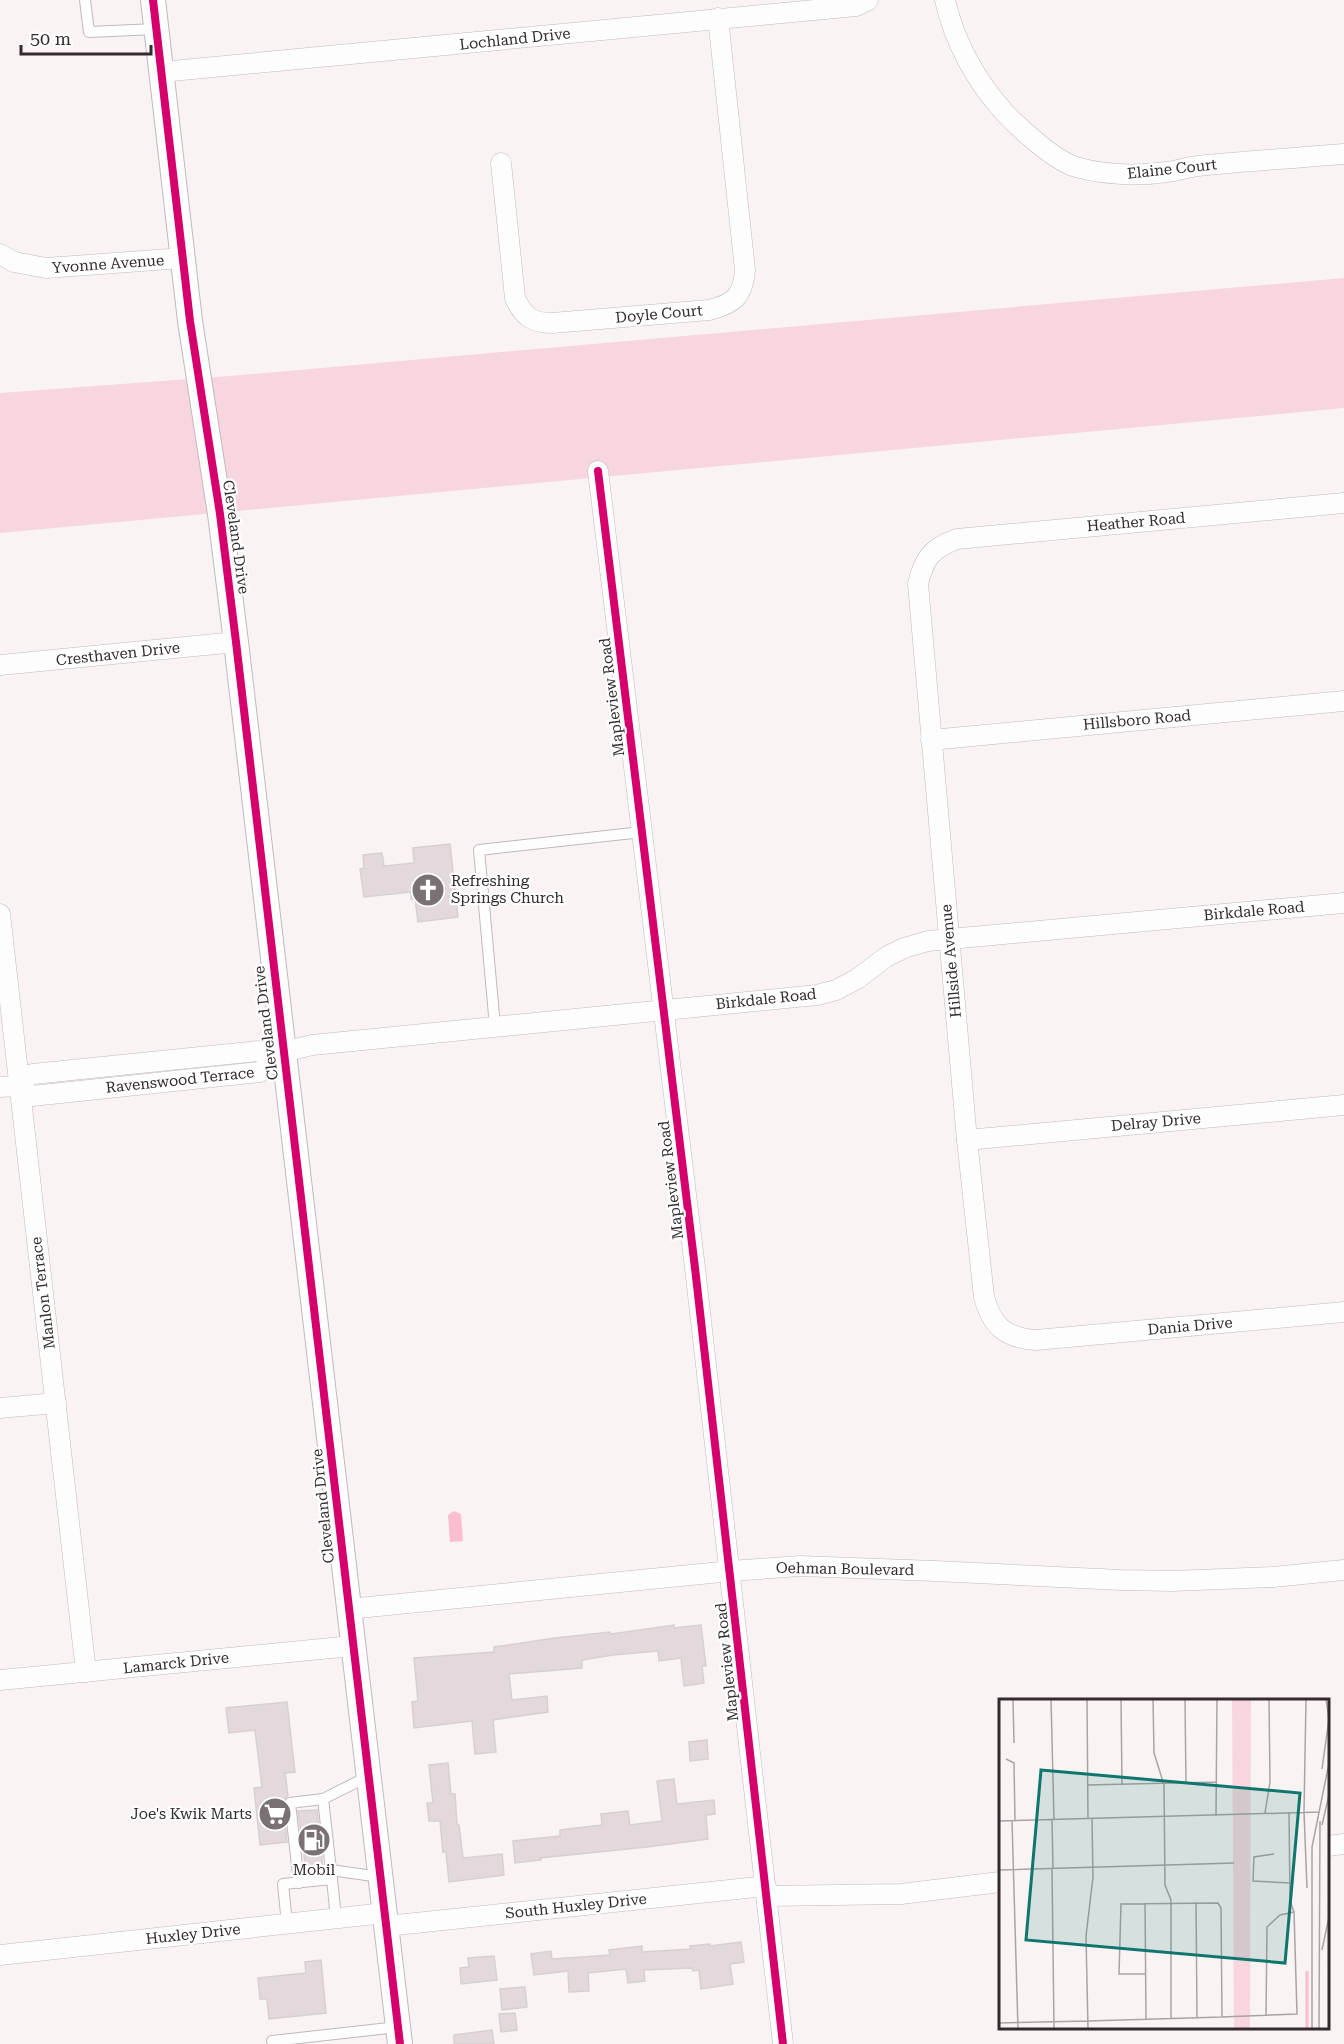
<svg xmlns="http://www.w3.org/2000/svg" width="1344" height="2044" font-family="'Roboto Serif',serif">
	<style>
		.green { fill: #f7d6df }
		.water { fill: #fbbecf }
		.building { fill: #e3d8db; stroke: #d7d0d1; stroke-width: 1.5 }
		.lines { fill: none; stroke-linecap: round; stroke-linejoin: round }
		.service-casing { stroke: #c0b9bb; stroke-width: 12 }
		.minor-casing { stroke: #c0b9bb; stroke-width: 21 }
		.tertiary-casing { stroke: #c0b9bb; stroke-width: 26 }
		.service { stroke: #fefdfd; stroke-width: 10 }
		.minor { stroke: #fefdfd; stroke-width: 20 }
		.tertiary { stroke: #fefdfd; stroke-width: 24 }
		.cycleway-casing { stroke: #fff; stroke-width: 11 }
		.cycleway { stroke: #d6006c; stroke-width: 8 }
		.labels { text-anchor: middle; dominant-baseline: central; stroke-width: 4.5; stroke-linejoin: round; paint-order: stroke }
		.street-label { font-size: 15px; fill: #332b2d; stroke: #fff }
		.poi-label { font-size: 15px; fill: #332b2d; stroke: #fff; text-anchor: start }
		.inset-river { fill: none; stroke: #fbbecf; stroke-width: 3 }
		.inset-road { fill: none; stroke: #aaa3a4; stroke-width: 1.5 }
		.view { fill: #0f766e; fill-opacity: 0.15; stroke: #0f766e; stroke-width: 3 }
		.inset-edge { fill: none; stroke: #332b2d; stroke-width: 3 }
	</style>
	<rect width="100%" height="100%" fill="#faf3f4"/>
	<!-- green -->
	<path class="green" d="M1344 278V408L0 533V393L230 376Z"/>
	<!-- water -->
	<path class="water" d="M454 1511 461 1514 463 1541 450 1542 448 1515Z"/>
	<!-- building -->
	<g class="building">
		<path d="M450 844 458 917 418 922 415 899H411V892L364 897 360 869 364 868 363 855 382 853 384 866 414 863 413 848Z"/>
		<path d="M674 1625V1628L701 1625 706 1666H702L704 1683 684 1686 681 1658 659 1661 658 1651 613 1655 582 1660V1668L509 1674 512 1700 547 1696 548 1712 493 1720 496 1752 475 1754 472 1721 414 1728 412 1702 418 1701 414 1658 494 1652V1647L555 1638 610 1632 611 1634Z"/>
		<path d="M287 1702 295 1772 285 1773 288 1796 283 1800V1804L287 1842 260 1845 254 1788 262 1787 255 1730 229 1733 226 1708Z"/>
		<path d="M707 1740 708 1759 690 1761 689 1742Z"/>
		<path d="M448 1763 451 1794H455L457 1825H459L463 1858 502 1854 504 1875 449 1882 446 1852H443L440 1821H429L427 1803H433L429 1765Z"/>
		<path d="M674 1779 677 1804 714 1800 715 1814 706 1815 708 1839 647 1847 540 1858 541 1860 515 1863 513 1841 560 1836V1830L602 1825 601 1814 628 1811 630 1825 662 1821 657 1781Z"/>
		<path d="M317 1810 323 1869 306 1870 298 1811Z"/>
		<path d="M741 1942 744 1962 730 1964 733 1984 701 1989 699 1970 693 1971 692 1968 644 1970 645 1981 628 1983 626 1969 588 1973 589 1991 569 1992 568 1971 534 1975 531 1954 551 1951 552 1959 610 1955 609 1950 642 1946V1952L691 1949 690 1946 710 1944V1946Z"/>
		<path d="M494 1956 497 1980 461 1984 460 1968 469 1967 468 1958Z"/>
		<path d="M321 1960 326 2013 269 2019 267 1999H260L258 1978 306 1973 305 1962Z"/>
		<path d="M525 1987 527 2007 502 2010 500 1989Z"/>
		<path d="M515 2013 517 2030 501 2032 499 2014Z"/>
		<path d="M492 2030 494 2044H454V2035Z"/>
	</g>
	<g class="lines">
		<!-- service casing -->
		<g class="service-casing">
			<g id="service">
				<path d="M85 0 89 32 156 29"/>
				<path d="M495 1026 479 850 642 832"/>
				<path d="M331 1870 380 1877"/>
				<path d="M332 1879 323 1799 369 1776"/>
				<path d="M299 1883 290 1803 323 1799"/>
				<path d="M287 1924 283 1884 332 1879 336 1918"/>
				<path d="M272 2041 398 2027"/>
			</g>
		</g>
		<!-- minor casing -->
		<g class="minor-casing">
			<g id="minor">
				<path d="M945 0C954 41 976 81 1004 112 1019 128 1055 161 1076 167 1105 175 1138 176 1167 172 1177 171 1188 167 1198 166 1247 161 1295 158 1344 154"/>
				<path d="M161 72 856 6 868 0"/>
				<path d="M501 163 515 298C523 316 532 323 552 323L709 310C734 304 743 296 745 270L718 18"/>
				<path d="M0 254 14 262 46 268 183 258"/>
				<path d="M598 471 695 1268 783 2044"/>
				<path d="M1344 503 957 539C932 548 924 558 918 584L967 1140 984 1297C992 1326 1005 1338 1036 1340L1344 1312"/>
				<path d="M0 665 236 642"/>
				<path d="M931 740 1344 701"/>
				<path d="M0 914 86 1672"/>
				<path d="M18 1086 29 1075 33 1074 258 1051 283 1052"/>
				<path d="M0 1087 18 1086 32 1096 260 1072 283 1052 312 1045 817 995 836 990 857 979 886 957 904 948 928 941 1344 903"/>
				<path d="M967 1140 1344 1105"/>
				<path d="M0 1408 56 1403"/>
				<path d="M348 1609 731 1571 800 1566 935 1571 1121 1580 1172 1581 1273 1577 1344 1570"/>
				<path d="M0 1680 352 1646"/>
				<path d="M1328 1846 1344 1844"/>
				<path d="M767 1896 901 1894 1000 1882"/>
				<path d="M387 1926 766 1886"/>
				<path d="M0 1955 385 1913"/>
			</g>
		</g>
		<!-- tertiary casing -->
		<g class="tertiary-casing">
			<path id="tertiary" d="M153 0 190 321 220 514 236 642 400 2044"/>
		</g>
		<!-- service -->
		<use href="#service" class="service"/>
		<!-- minor -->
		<use href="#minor" class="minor"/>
		<!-- tertiary -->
		<use href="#tertiary" class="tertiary"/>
		<!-- cycleway casing -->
		<g class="cycleway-casing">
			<g id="cycleway">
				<path d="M153 0 190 321 220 514 236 642 400 2044"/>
				<path d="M598 471 695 1268 783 2044"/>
			</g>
		</g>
		<!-- cycleway -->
		<use href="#cycleway" class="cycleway"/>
	</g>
	<!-- icons -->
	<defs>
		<g id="church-disc" transform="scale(1.725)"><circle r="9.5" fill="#797173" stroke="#fff"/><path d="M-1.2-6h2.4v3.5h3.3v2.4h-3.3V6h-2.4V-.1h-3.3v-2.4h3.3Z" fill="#fff"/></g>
		<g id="supermarket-disc" transform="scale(1.725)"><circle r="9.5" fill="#797173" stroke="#fff"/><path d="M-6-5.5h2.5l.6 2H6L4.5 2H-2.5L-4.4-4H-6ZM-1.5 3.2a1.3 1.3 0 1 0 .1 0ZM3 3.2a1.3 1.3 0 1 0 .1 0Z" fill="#fff"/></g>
		<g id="fuel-disc" transform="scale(1.725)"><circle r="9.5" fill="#797173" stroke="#fff"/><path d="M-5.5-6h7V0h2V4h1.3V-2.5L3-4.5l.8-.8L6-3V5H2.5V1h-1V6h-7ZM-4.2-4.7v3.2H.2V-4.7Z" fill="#fff"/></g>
	</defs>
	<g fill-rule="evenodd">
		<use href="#church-disc" x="428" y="890"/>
		<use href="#supermarket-disc" x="275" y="1814"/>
		<use href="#fuel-disc" x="314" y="1840"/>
	</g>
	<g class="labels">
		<!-- street labels -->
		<g class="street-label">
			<text transform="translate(515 39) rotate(-6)">Lochland Drive</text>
			<text transform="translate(1172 169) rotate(-6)">Elaine Court</text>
			<text transform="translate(108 264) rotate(-4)">Yvonne Avenue</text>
			<text transform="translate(659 314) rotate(-5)">Doyle Court</text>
			<text transform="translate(1136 522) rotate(-5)">Heather Road</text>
			<text transform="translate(236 537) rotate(82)">Cleveland Drive</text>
			<text transform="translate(118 654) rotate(-6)">Cresthaven Drive</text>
			<text transform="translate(612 697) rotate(-97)">Mapleview Road</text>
			<text transform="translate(1137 720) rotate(-5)">Hillsboro Road</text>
			<text transform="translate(1254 911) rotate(-5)">Birkdale Road</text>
			<text transform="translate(951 961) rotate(-95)">Hillside Avenue</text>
			<text transform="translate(766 999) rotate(-6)">Birkdale Road</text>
			<text transform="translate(266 1023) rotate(-97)">Cleveland Drive</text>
			<text transform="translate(180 1080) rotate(-6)">Ravenswood Terrace</text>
			<text transform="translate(1156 1122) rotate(-5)">Delray Drive</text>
			<text transform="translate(671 1180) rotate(-97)">Mapleview Road</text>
			<text transform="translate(43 1293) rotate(-97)">Manlon Terrace</text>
			<text transform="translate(1190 1326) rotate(-5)">Dania Drive</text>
			<text transform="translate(323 1506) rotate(-96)">Cleveland Drive</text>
			<text transform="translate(845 1569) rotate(1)">Oehman Boulevard</text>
			<text transform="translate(727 1662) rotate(-96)">Mapleview Road</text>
			<text transform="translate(176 1663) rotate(-6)">Lamarck Drive</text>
			<text transform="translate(576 1906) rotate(-6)">South Huxley Drive</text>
			<text transform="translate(193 1934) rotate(-6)">Huxley Drive</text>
		</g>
		<!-- poi labels -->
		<g class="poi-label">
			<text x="451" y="881">Refreshing<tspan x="451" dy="17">Springs Church</tspan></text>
			<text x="252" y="1814" text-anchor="end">Joe's Kwik Marts</text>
			<text x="314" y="1870" text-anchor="middle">Mobil</text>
		</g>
	</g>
	<!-- overview -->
	<g transform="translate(999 1699)">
		<rect width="330" height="330" fill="#faf3f4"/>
		<path d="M233 0H252L251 330H235Z" fill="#f7d6df"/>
		<path class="inset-river" d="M308 330V272"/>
		<path class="inset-road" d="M14 0 15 44M52 0 55 121M88 0 89 120M122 0 123 85M154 0 155 54 165 86 166 186 172 201V319M186 0 187 84M7 60 15 64 16 122M323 70 330 20 327 0M88 86 217 83M290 113 291 202 295 213M305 113 307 0M305 113 308 189M266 114 271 83 270 0M217 117 218 0M53 121 54 170M0 122 321 113M13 122 19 330M323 126 330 96M275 155 255 158 254 182 291 184M53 170 55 330M0 171 235 164M197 203 198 318M146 204 147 320M323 251 330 218M146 275H120L122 205 219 204 222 209 223 318M0 324 89 322 223 318 298 315 295 213 281 216 268 228 267 316M89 330 87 237 94 178 93 120M313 330V148L330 64M320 330 321 122"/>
		<path class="view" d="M42 71 301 94 286 264 27 241Z"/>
		<rect width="330" height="330" class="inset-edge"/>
	</g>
	<!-- scale -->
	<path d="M21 45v9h130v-9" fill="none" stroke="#332b2d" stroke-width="3"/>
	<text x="30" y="45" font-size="18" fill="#332b2d" stroke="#ffffff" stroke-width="4.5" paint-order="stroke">50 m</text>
</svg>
